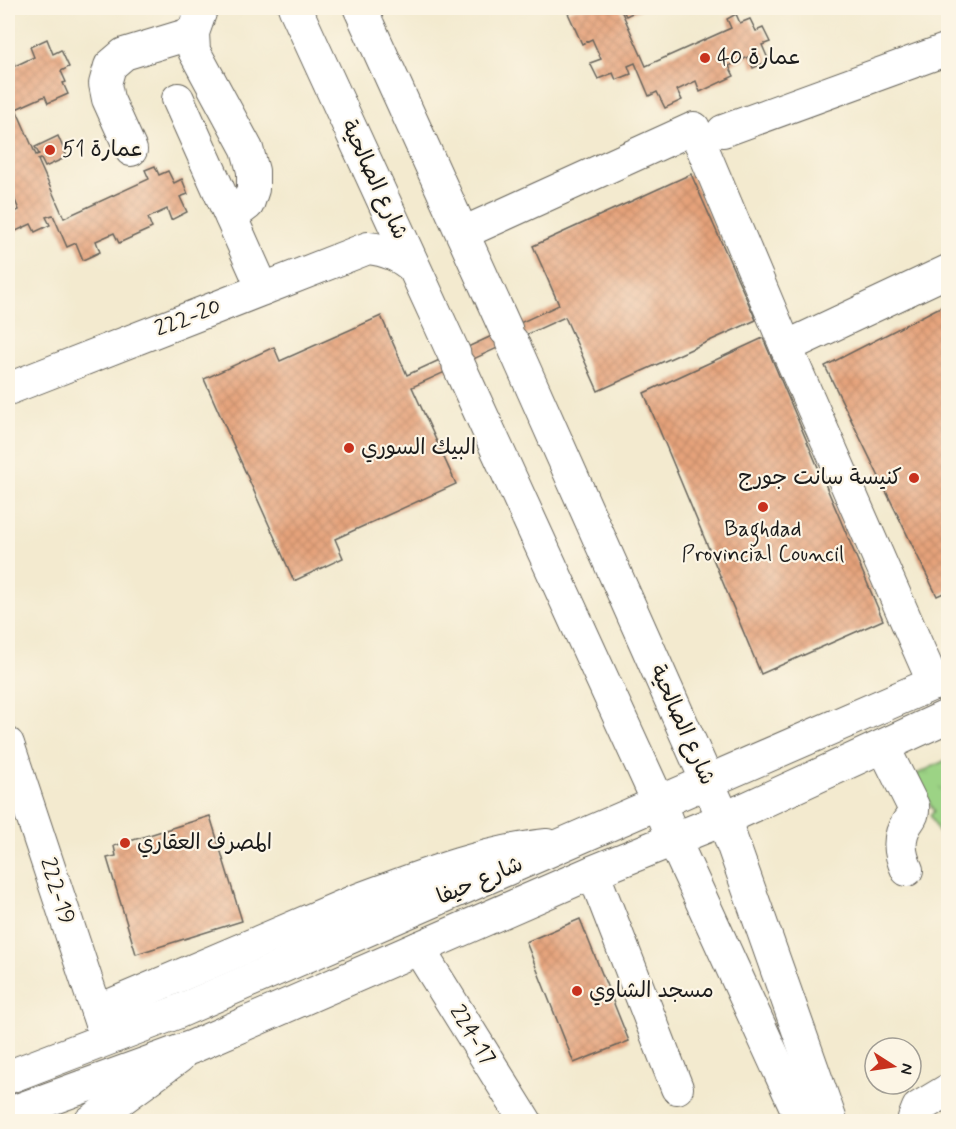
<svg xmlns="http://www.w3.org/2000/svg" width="956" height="1129" font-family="Mynerve,'Playpen Sans Arabic',sans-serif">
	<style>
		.grass { fill: url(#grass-tufts); stroke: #5c7850; stroke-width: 1.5 }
		.building { fill: url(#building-cross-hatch) }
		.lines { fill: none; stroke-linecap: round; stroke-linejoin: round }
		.minor-casing { stroke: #67645b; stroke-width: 34 }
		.major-casing { stroke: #67645b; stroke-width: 35 }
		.minor { stroke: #fff; stroke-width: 32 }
		.major { stroke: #fff; stroke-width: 33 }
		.poi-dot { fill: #c8321e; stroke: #fcf5e5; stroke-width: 2 }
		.labels { text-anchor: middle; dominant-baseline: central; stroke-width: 4.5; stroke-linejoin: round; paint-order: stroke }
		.poi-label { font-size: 22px; fill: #1c1c1c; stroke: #fcf5e5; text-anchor: start }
		.street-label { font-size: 22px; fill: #1c1c1c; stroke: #fcf5e5 }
	</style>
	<defs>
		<pattern id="grass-tufts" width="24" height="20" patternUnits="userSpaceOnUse" patternTransform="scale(1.5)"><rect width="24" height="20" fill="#9cd385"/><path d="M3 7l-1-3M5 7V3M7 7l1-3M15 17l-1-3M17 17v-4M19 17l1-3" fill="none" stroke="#86b572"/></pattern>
		<pattern id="building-cross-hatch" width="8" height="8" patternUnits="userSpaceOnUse" patternTransform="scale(1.5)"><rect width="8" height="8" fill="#e5a27a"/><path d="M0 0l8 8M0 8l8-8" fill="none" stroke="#c48b69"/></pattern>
	</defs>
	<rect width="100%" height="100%" fill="#fcf5e5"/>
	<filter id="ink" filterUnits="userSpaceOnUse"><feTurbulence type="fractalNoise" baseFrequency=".0167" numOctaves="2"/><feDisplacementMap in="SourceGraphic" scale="12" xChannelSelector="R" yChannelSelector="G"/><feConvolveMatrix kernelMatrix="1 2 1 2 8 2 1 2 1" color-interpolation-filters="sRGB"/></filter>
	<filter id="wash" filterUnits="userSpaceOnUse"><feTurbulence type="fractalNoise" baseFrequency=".008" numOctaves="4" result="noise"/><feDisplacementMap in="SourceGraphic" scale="24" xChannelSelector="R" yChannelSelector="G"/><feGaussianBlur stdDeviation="1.35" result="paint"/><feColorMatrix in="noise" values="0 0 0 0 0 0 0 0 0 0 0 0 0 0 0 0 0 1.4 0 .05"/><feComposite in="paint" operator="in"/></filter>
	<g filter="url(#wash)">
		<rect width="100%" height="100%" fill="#f3eacf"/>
		<!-- grass -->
		<path class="grass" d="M948 759V853L930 815 934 811 916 780 917 774Z"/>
		<g id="blocks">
			<!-- building -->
			<g class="building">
				<path d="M576 8H620L646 66 731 28 727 19 736 14 740 23 750 19 756 31 763 28 770 42 762 45 769 61 753 68 748 57 729 66 734 76 700 92 696 81 677 90 682 100 665 108 657 92 649 96 635 63 628 66 631 74 616 80 613 73 598 79 590 63 601 59 592 39 582 44 567 11Z"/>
				<path d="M622 8H643L626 16Z"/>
				<path d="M47 39 53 54 61 50 69 67 61 71 66 82 63 83 68 94 48 103 45 96 16 109 36 155 39 154 35 147 58 136 67 157 45 167 41 159 38 160 64 218 149 179 145 170 155 166 159 175 168 171 174 183 182 179 188 194 180 197 187 212 171 220 167 209 148 218 152 228 119 243 114 233 96 241 100 252 83 260 76 243 67 247 53 215 46 217 50 225 35 232 31 224 16 231 9 215 19 210 11 191 8 192V57L11 55 15 66 34 57 30 47Z"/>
				<path d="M691 174 756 320 598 391 565 317 412 387 456 484 335 539 343 558 294 581 204 379 274 347 280 361 381 316 407 375 559 305 533 246Z"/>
				<path d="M948 303V591L937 596 825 366Z"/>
				<path d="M763 338 883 620 761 674 644 393Z"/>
				<path d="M210 816 242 921 136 954 107 858 116 856 114 846Z"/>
				<path d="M580 919 629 1041 574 1063 526 942Z"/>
			</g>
		</g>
	</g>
	<g filter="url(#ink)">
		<use href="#blocks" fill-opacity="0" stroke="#67645b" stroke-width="1.5"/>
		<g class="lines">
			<!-- minor casing -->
			<g class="minor-casing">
				<g id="minor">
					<path d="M200 8V13L193 33 194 51 247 149 253 171V189L248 204 231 217"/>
					<path d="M178 99 263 289"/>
					<path d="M723 131 948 49"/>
					<path d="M131 150 108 99 105 84 110 66 124 54 193 33"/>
					<path d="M463 233 694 128 786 347 934 684"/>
					<path d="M786 347 948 271"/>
					<path d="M8 389 368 248C387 250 400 256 414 268"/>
					<path d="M8 744 103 1030"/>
					<path d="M883 746 913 806C914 814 911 817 907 823 897 838 900 855 907 870"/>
					<path d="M593 872 677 1088"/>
					<path d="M418 948 526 1122"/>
					<path d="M97 1011 357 900C419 877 481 852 547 845"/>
					<path d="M90 1122 179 1057"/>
					<path d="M917 1122 914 1118 918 1108 948 1090"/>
				</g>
			</g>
			<!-- major casing -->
			<g class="major-casing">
				<g id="major">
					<path d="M295 8 454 354"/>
					<path d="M360 8 506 330"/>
					<path d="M512 342 724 819 831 1122"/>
					<path d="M459 366 659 803 674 840 803 1122"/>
					<path d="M8 1077 175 1013 948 677"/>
					<path d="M8 1114 192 1047 593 872 724 819 948 716"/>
				</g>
			</g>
			<!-- minor -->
			<use href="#minor" class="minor"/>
			<!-- major -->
			<use href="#major" class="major"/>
		</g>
	</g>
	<!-- markers -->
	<g class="poi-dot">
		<circle cx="705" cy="58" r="6"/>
		<circle cx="50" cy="150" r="6"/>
		<circle cx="349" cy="448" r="6"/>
		<circle cx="914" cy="478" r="6"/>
		<circle cx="763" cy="507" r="6"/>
		<circle cx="125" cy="843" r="6"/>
		<circle cx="577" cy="991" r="6"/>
	</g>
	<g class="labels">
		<!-- poi labels -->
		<g class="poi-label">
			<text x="717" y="58">عمارة 40</text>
			<text x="62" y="150">عمارة 51</text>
			<text x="361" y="448">البيك السوري</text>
			<text x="902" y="478" text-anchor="end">كنيسة سانت جورج</text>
			<text x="763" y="530" text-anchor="middle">Baghdad<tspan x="763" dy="25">Provincial Council</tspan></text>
			<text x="137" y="843">المصرف العقاري</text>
			<text x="589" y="991">مسجد الشاوي</text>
		</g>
		<!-- street labels -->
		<g class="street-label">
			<text transform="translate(374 180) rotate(65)">شارع الصالحية</text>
			<text transform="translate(188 318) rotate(-21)">222-20</text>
			<text transform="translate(682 725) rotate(66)">شارع الصالحية</text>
			<text transform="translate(480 881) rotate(-23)">شارع حيفا</text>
			<text transform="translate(57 891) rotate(72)">222-19</text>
			<text transform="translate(472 1035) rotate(58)">224-17</text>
		</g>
	</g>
	<!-- margin -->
	<rect width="956" height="1129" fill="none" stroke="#fcf5e5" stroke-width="30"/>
	<!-- north arrow -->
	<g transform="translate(893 1066) rotate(102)"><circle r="28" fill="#fcf5e5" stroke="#a29e95" stroke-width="1.5"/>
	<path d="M0-4.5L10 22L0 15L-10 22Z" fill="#c8321e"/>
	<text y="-9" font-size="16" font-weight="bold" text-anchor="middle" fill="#1c1c1c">N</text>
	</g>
</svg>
